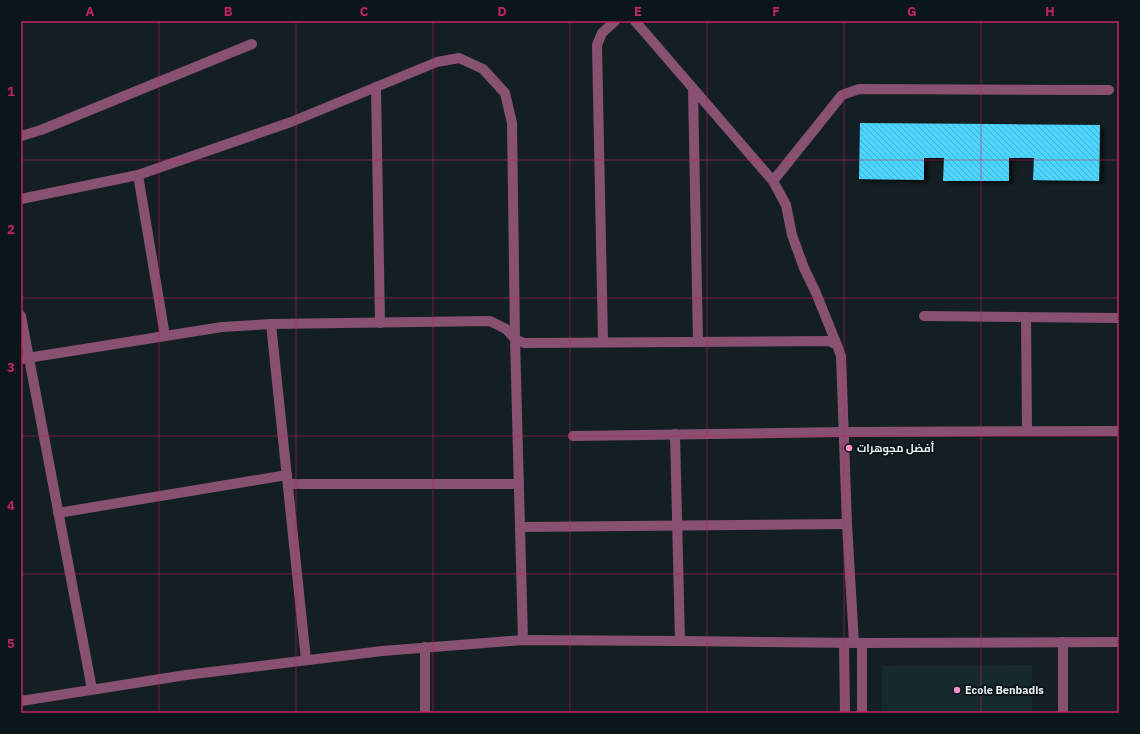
<svg xmlns="http://www.w3.org/2000/svg" width="1140" height="734" font-family="'IBM Plex Sans',Cairo,sans-serif">
	<style>
		.built { fill: #15292f }
		.building { fill: url(#building-back-hatch); filter: url(#shadow) }
		.lines { fill: none; stroke-linecap: round; stroke-linejoin: round }
		.minor { stroke: #885171; stroke-width: 10 }
		.grid { fill: none; stroke: #c42363; stroke-width: 1; stroke-opacity: 0.55 }
		.poi-dot { fill: #f790cd; stroke: #0b161a; stroke-width: 1.5 }
		.labels { text-anchor: middle; dominant-baseline: central; stroke-width: 4; stroke-linejoin: round; paint-order: stroke }
		.poi-label { font-size: 11px; font-weight: bold; fill: #e7eff2; stroke: #0b161a; text-anchor: start }
		.neatline { fill: none; stroke: #c42363; stroke-width: 1.5 }
		.grid-label { font-size: 13px; text-anchor: middle; font-weight: bold; fill: #c42363 }
	</style>
	<defs>
		<pattern id="building-back-hatch" width="6" height="6" patternUnits="userSpaceOnUse"><rect width="6" height="6" fill="#4cd5fd"/><path d="M-1 5l2 2M0 0l6 6M5-1l2 2" fill="none" stroke="#4ab2d0"/></pattern>
		<filter id="shadow"><feDropShadow dx="4.5" dy="2.5" stdDeviation="2" flood-color="#0009"/></filter>
	</defs>
	<rect width="100%" height="100%" fill="#141f23"/>
	<!-- built -->
	<path class="built" d="M1032 665V713H882V666Z"/>
	<!-- building -->
	<path class="building" d="M860 123 1100 125 1099 181 1033 180 1034 158H1009V181H943L944 158H924V180L859 179Z"/>
	<g class="lines">
		<!-- minor -->
		<g class="minor">
			<path d="M635 21 773 181 786 205 792 235 804 268 816 293 837 345"/>
			<path d="M376 87 380 323"/>
			<path d="M693 89 698 342"/>
			<path d="M21 136 41 130 252 44"/>
			<path d="M138 175 165 336"/>
			<path d="M773 181 842 95 859 89 1109 90"/>
			<path d="M21 199 138 175 291 122 437 62 459 58 483 69 505 93 512 123 515 339 523 640"/>
			<path d="M21 316 92 689"/>
			<path d="M924 316 1119 318"/>
			<path d="M1026 317 1027 431"/>
			<path d="M271 324 306 660"/>
			<path d="M603 342 597 45 602 33 615 21"/>
			<path d="M21 359 222 327 271 324 490 321 506 329 515 339 524 343 829 341 837 345 841 356 847 524 854 643"/>
			<path d="M675 434 680 641"/>
			<path d="M573 436 844 432 1119 431"/>
			<path d="M288 484H519"/>
			<path d="M58 513 287 475"/>
			<path d="M520 527 847 524"/>
			<path d="M1063 642V713"/>
			<path d="M844 643 845 713"/>
			<path d="M862 643V713"/>
			<path d="M425 647V713"/>
			<path d="M21 701 186 675 382 651 523 640 680 641 862 643 1119 642"/>
		</g>
	</g>
	<!-- grid -->
	<path class="grid" d="M159 21V713M296 21V713M433 21V713M570 21V713M707 21V713M844 21V713M981 21V713M21 160H1119M21 298H1119M21 436H1119M21 574H1119"/>
	<!-- markers -->
	<g class="poi-dot">
		<circle cx="849" cy="448" r="4"/>
		<circle cx="957" cy="690" r="4"/>
	</g>
	<g class="labels">
		<!-- poi labels -->
		<g class="poi-label">
			<text x="857" y="448">أفضل مجوهرات</text>
			<text x="965" y="690">Ecole Benbadis</text>
		</g>
	</g>
	<!-- border -->
	<rect width="1140" height="734" fill="none" stroke="#0b161a" stroke-width="44"/>
	<rect x="22" y="22" width="1096" height="690" class="neatline"/>
	<g class="grid-label">
		<text x="90" y="16">A</text>
		<text x="228" y="16">B</text>
		<text x="364" y="16">C</text>
		<text x="502" y="16">D</text>
		<text x="638" y="16">E</text>
		<text x="776" y="16">F</text>
		<text x="912" y="16">G</text>
		<text x="1050" y="16">H</text>
		<text x="11" y="96">1</text>
		<text x="11" y="234">2</text>
		<text x="11" y="372">3</text>
		<text x="11" y="510">4</text>
		<text x="11" y="648">5</text>
	</g>
</svg>
